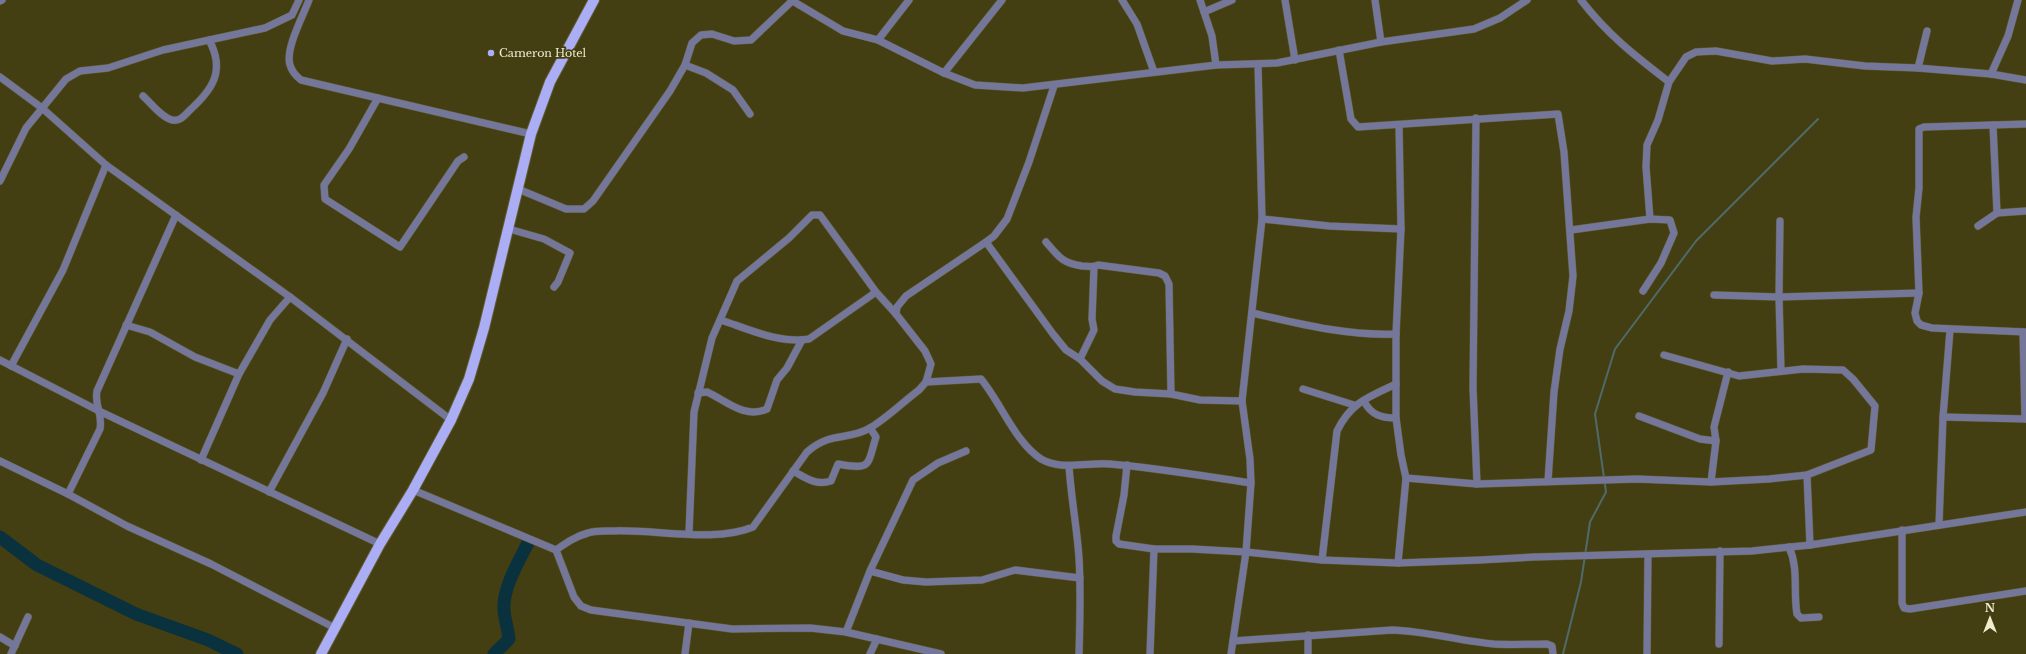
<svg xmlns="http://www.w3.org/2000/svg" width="2026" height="654" font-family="'Libre Baskerville',serif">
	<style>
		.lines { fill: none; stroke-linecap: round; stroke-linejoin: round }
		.stream { stroke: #4f6a6a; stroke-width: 2 }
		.river { stroke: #0a323e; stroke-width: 13 }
		.street-casing { stroke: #605b30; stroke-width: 8 }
		.primary-casing { stroke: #605b30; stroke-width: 12 }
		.street { stroke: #75779a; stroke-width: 7 }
		.primary { stroke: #abadf5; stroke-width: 10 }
		.poi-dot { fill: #acaffb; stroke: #443f12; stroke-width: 1.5 }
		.labels { text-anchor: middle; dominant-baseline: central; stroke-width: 3.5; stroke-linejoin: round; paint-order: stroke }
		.poi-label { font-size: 11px; fill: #f0edcf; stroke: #443f12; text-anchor: start }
	</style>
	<rect width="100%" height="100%" fill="#443f12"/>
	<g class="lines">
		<!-- stream -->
		<path class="stream" d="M1563 654 1581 582 1590 522 1606 492 1595 414 1615 349 1696 241 1818 119"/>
		<!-- river -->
		<g class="river">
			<path d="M0 537 37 565 136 614 208 640 237 654"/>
			<path d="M494 654 509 639C508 628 504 618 504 608 503 587 520 559 529 541"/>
		</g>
		<!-- street casing -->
		<g class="street-casing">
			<g id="street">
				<path d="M309 0C303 16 285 49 290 65 292 72 296 76 301 80L531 134"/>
				<path d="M791 0 843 31 878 40 944 73 975 85 1023 88 1216 65 1277 63 1381 42 1474 29 1500 18 1527 0"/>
				<path d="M1122 0 1137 24 1154 72"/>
				<path d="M1200 0 1212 36 1216 65"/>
				<path d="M1285 0 1295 60"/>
				<path d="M1375 0 1381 42"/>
				<path d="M1581 0C1608 35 1634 55 1669 82"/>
				<path d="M0 1 2 0"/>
				<path d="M1204 12 1232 0"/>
				<path d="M878 40 909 0"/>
				<path d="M1339 50 1351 119 1358 127 1558 114 1564 152 1573 276 1569 311 1560 349 1554 392 1548 481"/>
				<path d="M685 65 706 73 733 90 750 114"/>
				<path d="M1918 68 1927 31"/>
				<path d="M944 73 1002 0"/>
				<path d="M1991 74 2008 36 2018 0"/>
				<path d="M0 77 42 108 106 165 290 297 451 420"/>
				<path d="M143 96C151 103 161 117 172 120 180 122 185 115 190 110 212 90 226 71 209 40"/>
				<path d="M378 98 349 149 324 185 325 199 400 247 458 161 464 157"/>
				<path d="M1476 118 1473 388 1477 484"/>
				<path d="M2026 124 1924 127 1919 129V188L1916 217 1919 293 1915 313 1917 321 1921 325 1932 328 2026 332"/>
				<path d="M0 181 26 128 66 79 80 71 108 68 163 50 265 28 292 15 299 0"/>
				<path d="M518 189 566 209H584L593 201 670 91 685 65 692 43 701 35 712 34 734 41 751 40 792 1"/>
				<path d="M1997 213 2026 211"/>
				<path d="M1262 219 1329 226 1401 229"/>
				<path d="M1650 219 1646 167 1647 145 1658 120 1669 82 1686 57 1696 52 1716 51 1772 61 1805 59 1865 66 1918 68 1991 74 2026 80"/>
				<path d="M1780 221 1779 297 1781 371"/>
				<path d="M1978 226 1997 213 1993 125"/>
				<path d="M509 229 544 239 570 253 558 282 554 287"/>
				<path d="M1571 230 1650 219 1670 220 1674 233 1661 263 1643 291"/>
				<path d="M986 242 1053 334 1066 350 1080 359 1102 381 1115 389 1135 392 1171 394 1200 400 1242 401"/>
				<path d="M1046 242C1059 257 1062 263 1082 266 1088 266 1093 268 1098 265L1159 273 1165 276 1169 284 1171 394"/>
				<path d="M1714 295 1779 297 1919 293"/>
				<path d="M1252 313C1300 324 1347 336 1396 334"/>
				<path d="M896 314 897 307 906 296 986 242 994 236 1007 219 1029 162 1054 86"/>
				<path d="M721 320C748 329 780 344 809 339L876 292"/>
				<path d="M126 325 150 332 195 357 239 374"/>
				<path d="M2023 332 2025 419"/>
				<path d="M1080 359 1094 330 1092 319 1094 267"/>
				<path d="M0 360 99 411 380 544"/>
				<path d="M11 366 63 270 106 165"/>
				<path d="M926 382 981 379C1001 403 1015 442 1041 459 1062 471 1087 462 1110 464 1157 468 1204 476 1251 483"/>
				<path d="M1303 389 1354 405"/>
				<path d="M698 393 707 392C727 401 744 419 767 409L777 380 787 368 802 340"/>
				<path d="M1364 401C1371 415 1381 418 1396 418"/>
				<path d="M1639 416 1700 439 1716 441"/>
				<path d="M1943 417 2026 419"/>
				<path d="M201 460 239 374 270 320 290 297"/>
				<path d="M0 461 68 494 127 526 211 564 335 628"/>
				<path d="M1127 465 1124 495 1116 536V541L1119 544 1154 549H1192L1246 552 1322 560 1398 563 1480 560 1534 557 1752 551 1810 545 2026 512"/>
				<path d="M1069 466C1071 497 1077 528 1079 558 1081 590 1080 622 1079 654"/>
				<path d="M793 471C806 478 816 486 831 481L838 464C872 470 867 466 876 437L870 428"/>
				<path d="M1807 475 1810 545"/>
				<path d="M1406 478 1477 484 1637 479 1711 482 1769 479 1807 475 1871 450 1875 406 1853 379 1843 370 1803 369 1739 376 1664 355"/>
				<path d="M1711 482 1716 441 1714 427 1728 372"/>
				<path d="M413 490 556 550 574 597 581 606 591 610 732 629 810 628 846 632 941 654"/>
				<path d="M269 492 323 393 347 339"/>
				<path d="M68 494 100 429C103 413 94 406 97 391L176 215"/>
				<path d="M1939 525 1943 417 1950 330"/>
				<path d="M1902 530V603L1904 608 1910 609 2026 591"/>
				<path d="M1789 547C1799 569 1793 591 1797 614L1801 618 1819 617"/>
				<path d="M556 550C566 543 576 536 588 533 596 530 605 531 613 531 655 529 715 543 753 527L807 452C831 431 848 441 870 428 887 418 903 402 919 390L926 382 931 364 925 351 896 314 876 292 820 215H812L789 238 737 281 712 338 694 412 689 533"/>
				<path d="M1322 560 1337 431C1351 402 1369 397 1396 384"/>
				<path d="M1398 563 1406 478 1401 455 1396 418V334L1401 229 1399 125"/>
				<path d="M870 571 903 580 926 582 982 580 1015 570 1080 578"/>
				<path d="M846 632 870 571 913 480 938 463 966 451"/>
				<path d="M0 637 15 646"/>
				<path d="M1233 641 1392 630C1426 631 1460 641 1494 644 1511 645 1529 644 1547 644L1552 646 1553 654"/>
				<path d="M1719 644 1720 551"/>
				<path d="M11 654 28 617"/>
				<path d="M685 654 689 623"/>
				<path d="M870 654 877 639"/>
				<path d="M1150 654 1154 549"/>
				<path d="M1231 654 1246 552 1251 483 1250 459 1242 401 1262 219 1258 65"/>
				<path d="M1308 654V635"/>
				<path d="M1647 654 1648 554"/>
			</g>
		</g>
		<!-- primary casing -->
		<g class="primary-casing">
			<path id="primary" d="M321 654 380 544 413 490 451 420 469 379 484 328 531 134 550 82 594 0"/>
		</g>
		<!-- street -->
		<use href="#street" class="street"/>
		<!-- primary -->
		<use href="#primary" class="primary"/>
	</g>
	<!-- markers -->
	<circle class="poi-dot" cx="491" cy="53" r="4"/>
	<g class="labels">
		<!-- poi labels -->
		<g class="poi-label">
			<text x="499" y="53">Cameron Hotel</text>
		</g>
	</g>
	<!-- north arrow -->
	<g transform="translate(1990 618)" stroke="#443f12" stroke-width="3" paint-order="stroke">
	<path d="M0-3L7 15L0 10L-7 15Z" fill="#f0edcf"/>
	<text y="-6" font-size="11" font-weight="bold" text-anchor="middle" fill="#f0edcf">N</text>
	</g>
</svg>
